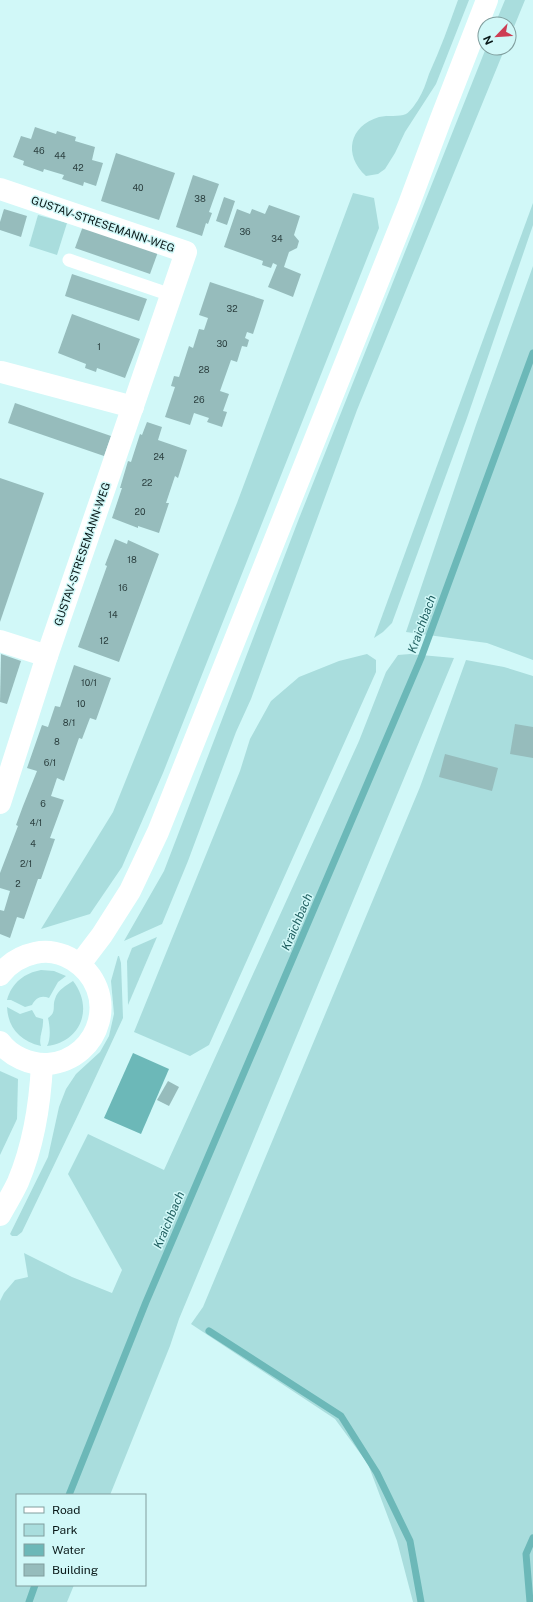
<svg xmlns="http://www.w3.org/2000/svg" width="533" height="1602" font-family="'Public Sans',sans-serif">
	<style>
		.green { fill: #a9dddd }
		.water { fill: #6cb8b8 }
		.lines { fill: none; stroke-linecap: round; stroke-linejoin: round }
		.stream { stroke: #6cb8b8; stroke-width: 7 }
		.building { fill: #96bcbc }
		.lane { stroke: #fff; stroke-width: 13 }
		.street { stroke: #fff; stroke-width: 22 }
		.secondary { stroke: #fff; stroke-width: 22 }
		.labels { text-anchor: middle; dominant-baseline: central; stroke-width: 3; stroke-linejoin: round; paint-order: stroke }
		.number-label { font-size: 9px; fill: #2c4040 }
		.street-label { font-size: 11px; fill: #081717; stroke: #d1f8f8 }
		.water-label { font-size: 12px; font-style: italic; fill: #1e5d5e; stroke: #d1f8f8 }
	</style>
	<rect width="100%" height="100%" fill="#d1f8f8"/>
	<!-- green -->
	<g class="green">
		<path d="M458 0H469L436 84 405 132 395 153 385 169 378 174 366 176C343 155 349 126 379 117 388 115 399 117 406 114 411 111 415 104 418 100 423 92 426 83 429 74 440 50 449 25 458 0Z"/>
		<path d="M505 0H525L509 39V24H495Z"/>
		<path d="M486 48H505L357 410 251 699 236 732 188 861 162 924 124 941 164 871 298 521Z"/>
		<path d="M353 193 374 198 379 228 163 773 122 867 90 914 41 929 113 812 237 503Z"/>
		<path d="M533 203V225L467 418 392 623 383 632 374 638Z"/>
		<path d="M38 215 67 223 57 255 29 246Z"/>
		<path d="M533 266V660L487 643 406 632 476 425Z"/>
		<path d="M367 654 376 660V672L209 1045 190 1056 134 1032 240 771 250 739 271 701 299 677 339 661Z"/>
		<path d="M410 654 454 658 179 1319 170 1346 110 1495H17V1585H74L67 1602H0V1301L4 1293 15 1280 28 1277 24 1253 72 1277 112 1293 122 1270 68 1174 88 1134 164 1170 359 741 386 672 398 655Z"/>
		<path d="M466 660 504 667 533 676V1602H413L397 1541 368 1464 335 1419 191 1324 203 1307 420 787Z"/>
		<path d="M157 937 128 1005 127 961 132 948Z"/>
		<path d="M118 956H119L121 963 123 1018 78 1115 22 1232 17 1236H12L10 1234 48 1157 59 1107 66 1089 76 1074 100 1052 109 1036 114 1014 111 981Z"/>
		<path d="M41 970 54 971 66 976 58 982 49 998C42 995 36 997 32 1005L25 1007 11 1000H7C12 982 25 973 41 970Z"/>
		<path d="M73 981C94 1008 81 1042 47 1046 51 1039 50 1026 48 1018 57 1012 52 1007 55 999 58 989 66 986 73 981Z"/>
		<path d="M7 1007 20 1014 32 1010 36 1017 43 1019C44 1029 38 1038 41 1046 20 1041 8 1028 7 1007Z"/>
		<path d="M0 1071 18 1079 17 1119 0 1155Z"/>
	</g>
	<!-- water -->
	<path class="water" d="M133 1053 169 1069 141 1134 104 1118Z"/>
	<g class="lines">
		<!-- stream -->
		<g class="stream">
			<path d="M209 1331 341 1416 377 1473 410 1541 421 1602"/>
			<path d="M69 1495 146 1302 421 658 533 353"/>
			<path d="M29 1602 35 1585"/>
			<path d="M530 1602 526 1554 533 1538"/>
		</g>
	</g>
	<!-- building -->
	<g class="building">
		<path d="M35 127 56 134 57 131 76 137 75 141 95 147 92 160 103 163 96 186 84 182 83 186 62 179 64 175 44 169 43 172 23 165 24 161 13 157 21 136 31 139Z"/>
		<path d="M116 153 175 173 159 220 101 201Z"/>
		<path d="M193 175 219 184 209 212 212 213 208 224 206 223 202 236 176 227Z"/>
		<path d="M224 197 235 201 227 225 216 221Z"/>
		<path d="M269 205 300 216 294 235 299 241 297 248 289 252 284 267 301 274 293 297 268 287 277 265 273 263 271 268 262 265 263 261 224 247 237 209 250 214 252 209 265 214Z"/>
		<path d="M4 209 27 216 21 237 0 230V222Z"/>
		<path d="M83 226 158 252 150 274 75 248Z"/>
		<path d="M72 274 147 299 139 321 65 296Z"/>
		<path d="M210 282 264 300 253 334 247 332 245 338 249 340 247 347 242 346 237 362 231 360 220 391 229 394 223 411 227 412 222 427 207 422 209 418 194 413 190 425 165 417 175 387 171 386 174 376 179 377 189 346 193 348 199 329 204 330 208 318 199 315Z"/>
		<path d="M72 314 140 339 125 378 97 368 96 372 85 368 86 364 58 353Z"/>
		<path d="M15 403 111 436 104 456 8 423Z"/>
		<path d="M147 422 162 427 158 440 187 450 178 478 175 476 166 503H169L159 533 138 526V528L112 518 122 488H120L128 461 131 462 140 434 142 435Z"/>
		<path d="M0 478 44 493 0 622Z"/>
		<path d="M115 539 127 544 128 540 159 554 119 662 78 647 107 566 105 565Z"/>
		<path d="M1 654 21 661 7 704 0 702Z"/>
		<path d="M74 665 111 678 96 720 90 718 82 739 79 738 64 781 57 778 51 796 64 800 50 838 55 839 41 879H38L24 919 17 917 10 938 0 934V910L4 911 10 891 0 888V873L18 826 16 825 23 806 37 771 27 768 42 725 48 727 55 706 60 707Z"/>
		<path d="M515 724 533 727V758L510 754Z"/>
		<path d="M445 754 498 768 492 791 439 777Z"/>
		<path d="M168 1081 179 1087 169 1106 157 1100Z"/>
	</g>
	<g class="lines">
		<!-- lane -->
		<path class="lane" d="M69 260 171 295"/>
		<!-- street -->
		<g class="street">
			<path d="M0 189 186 252 47 656 0 803"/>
			<path d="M1 372 133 407"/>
			<path d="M0 641 47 656"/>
		</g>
		<!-- secondary -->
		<g class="secondary">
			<path d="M80 964 102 935 130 891 158 832 409 204 440 121 487 0"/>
			<path d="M0 975C9 963 21 956 35 953 48 950 62 953 73 960 121 990 102 1059 48 1064 30 1065 10 1056 0 1042"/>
			<path d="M0 1215C6 1204 13 1193 18 1182 34 1144 40 1106 42 1064"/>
		</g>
	</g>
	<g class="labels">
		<!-- number labels -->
		<g class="number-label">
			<text x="39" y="150">46</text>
			<text x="60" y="155">44</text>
			<text x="78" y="167">42</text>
			<text x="138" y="187">40</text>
			<text x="200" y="198">38</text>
			<text x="245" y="231">36</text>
			<text x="277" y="238">34</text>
			<text x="232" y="308">32</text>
			<text x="222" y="343">30</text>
			<text x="99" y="346">1</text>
			<text x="204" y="369">28</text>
			<text x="199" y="399">26</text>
			<text x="159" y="456">24</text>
			<text x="147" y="482">22</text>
			<text x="140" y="511">20</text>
			<text x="132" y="559">18</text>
			<text x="123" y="587">16</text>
			<text x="113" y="614">14</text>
			<text x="104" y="640">12</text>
			<text x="89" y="682">10/1</text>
			<text x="81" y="703">10</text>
			<text x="69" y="722">8/1</text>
			<text x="57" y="741">8</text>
			<text x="50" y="762">6/1</text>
			<text x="43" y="803">6</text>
			<text x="36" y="822">4/1</text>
			<text x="33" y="843">4</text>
			<text x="26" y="863">2/1</text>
			<text x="18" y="883">2</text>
		</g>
		<!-- street labels -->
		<g class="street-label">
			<text transform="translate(103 224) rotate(19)">GUSTAV-STRESEMANN-WEG</text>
			<text transform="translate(82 554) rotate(-71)">GUSTAV-STRESEMANN-WEG</text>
		</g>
		<!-- water labels -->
		<g class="water-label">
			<text transform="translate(422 624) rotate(-70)">Kraichbach</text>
			<text transform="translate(297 922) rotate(-67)">Kraichbach</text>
			<text transform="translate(169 1220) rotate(-67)">Kraichbach</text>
		</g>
	</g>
	<!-- legend -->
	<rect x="16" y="1494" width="130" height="92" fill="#d1f8f8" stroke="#819e9e"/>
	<rect x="24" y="1507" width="20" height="6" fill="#ffffff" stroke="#819e9e"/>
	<text x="52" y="1514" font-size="12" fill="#081717">Road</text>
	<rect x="24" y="1524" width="20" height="12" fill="#a9dddd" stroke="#819e9e"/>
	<text x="52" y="1534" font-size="12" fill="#081717">Park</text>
	<rect x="24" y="1544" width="20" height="12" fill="#6cb8b8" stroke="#819e9e"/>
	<text x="52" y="1554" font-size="12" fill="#081717">Water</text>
	<rect x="24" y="1564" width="20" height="12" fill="#96bcbc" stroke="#819e9e"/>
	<text x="52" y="1574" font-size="12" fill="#081717">Building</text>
	<!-- north arrow -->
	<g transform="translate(497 36) rotate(245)"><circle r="19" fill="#d1f8f8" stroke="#819e9e"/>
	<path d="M0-3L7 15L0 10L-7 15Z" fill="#cd3d53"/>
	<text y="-6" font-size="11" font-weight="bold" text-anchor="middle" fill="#081717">N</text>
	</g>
</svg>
